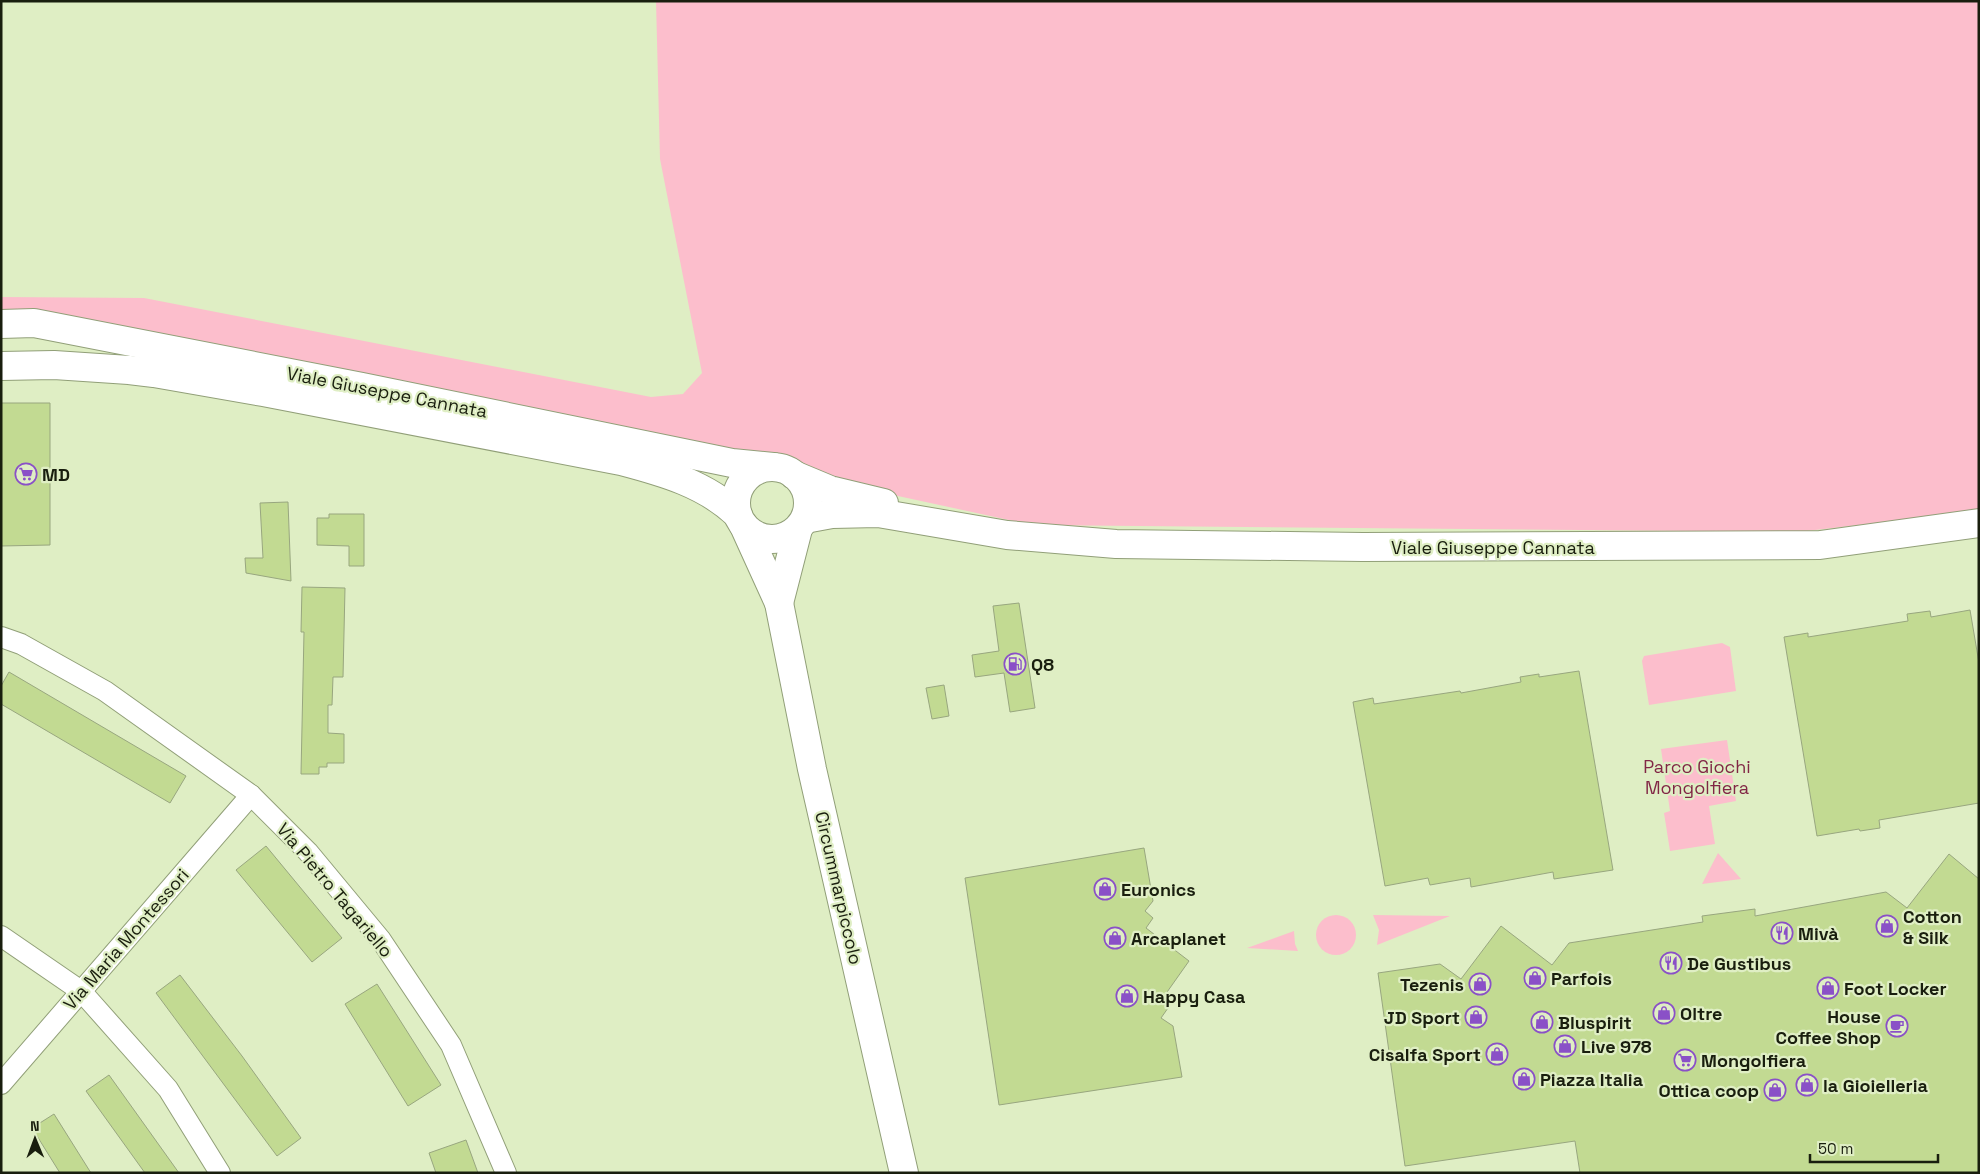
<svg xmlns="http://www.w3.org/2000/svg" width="1980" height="1174" font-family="'Space Grotesk',sans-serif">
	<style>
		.green { fill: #fcbecc }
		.building { fill: #c2da92; stroke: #98a67f }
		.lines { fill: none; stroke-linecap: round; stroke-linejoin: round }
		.street-casing { stroke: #919f78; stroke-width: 22 }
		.secondary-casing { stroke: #919f78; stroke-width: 30 }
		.street { stroke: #fff; stroke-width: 20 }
		.secondary { stroke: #fff; stroke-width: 28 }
		.labels { text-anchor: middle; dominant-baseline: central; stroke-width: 4.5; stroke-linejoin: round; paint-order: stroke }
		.street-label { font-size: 18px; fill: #191e0e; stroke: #dfeec4 }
		.poi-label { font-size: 18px; font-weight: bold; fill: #191e0e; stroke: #dfeec4; text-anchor: start }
		.park-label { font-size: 18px; fill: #812645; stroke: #dfeec4 }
	</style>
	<rect width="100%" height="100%" fill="#dfeec4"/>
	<!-- green -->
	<g class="green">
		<path d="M656 1H1979V511L1798 532 1032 525 824 480 785 454 726 453 1 319V297L144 298 651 397 683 394 702 373 660 159Z"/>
		<path d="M1722 643 1730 647 1736 691 1649 705 1642 661 1644 656Z"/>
		<path d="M1727 740 1736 801 1709 806 1715 844 1670 851 1664 813 1670 811 1661 749Z"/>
		<path d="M1718 853 1741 879 1702 884Z"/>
		<path d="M1373 915 1450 916 1377 945 1379 930Z"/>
		<circle cx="1336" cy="935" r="20"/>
		<path d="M1294 931 1295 944 1298 951 1247 948Z"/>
	</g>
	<!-- building -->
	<g class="building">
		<path d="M1 403H50V545L1 546Z"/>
		<path d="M288 502 291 581 246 573 245 558H263L260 503Z"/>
		<path d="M329 514H364V566H349V546L317 545V518H329Z"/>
		<path d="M302 587 345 588 343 677H333L332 705H328V733L344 734V763H327V767H319V774H301L304 632H301Z"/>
		<path d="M1019 603 1035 708 1010 712 1004 673 975 677 972 655 999 651 993 606Z"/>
		<path d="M1970 610 1979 663V803L1879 820 1880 828 1860 831 1859 829 1817 836 1784 637 1808 633V637L1908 621 1907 614 1930 611 1931 617Z"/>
		<path d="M1579 671 1613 870 1554 879 1553 872 1471 887 1470 878 1430 885 1428 878 1385 886 1353 702 1373 698 1374 704 1460 691 1461 693 1521 682 1520 677 1539 674V677Z"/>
		<path d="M9 672 186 776 170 803 1 704V686Z"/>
		<path d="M944 685 949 716 932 719 926 688Z"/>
		<path d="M266 846 342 938 312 962 236 870Z"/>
		<path d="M1144 848 1153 901 1145 911 1153 918 1146 928 1189 961 1160 1002 1168 1008 1161 1018 1173 1026 1182 1077 999 1105 965 878Z"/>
		<path d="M1949 854 1979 879V1173H1580L1575 1141 1405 1166 1378 973 1440 964 1461 979 1501 926 1552 965 1569 943 1703 922 1702 916 1755 909V916L1886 892 1907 908Z"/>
		<path d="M180 975 242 1056 301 1138 277 1156 156 993Z"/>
		<path d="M377 984 441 1085 408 1106 345 1004Z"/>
		<path d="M109 1075 179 1173H145L86 1091Z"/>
		<path d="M54 1114 91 1173H60L32 1128Z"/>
		<path d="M466 1140 478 1173H436L429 1153Z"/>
	</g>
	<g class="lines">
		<!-- street casing -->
		<g class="street-casing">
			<g id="street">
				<path d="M1 637 21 644 105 691 251 795 308 852 381 940 451 1045 506 1173"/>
				<path d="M1 936 81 991 168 1089 220 1173"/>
				<path d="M1 1084 251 795"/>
			</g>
		</g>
		<!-- secondary casing -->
		<g class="secondary-casing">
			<g id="secondary">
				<path d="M1 324 34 323 362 387 732 463 773 467"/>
				<path d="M1 366 54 365 129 370 154 373 263 392 621 461C663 472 706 484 738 515"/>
				<circle cx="772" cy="503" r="36"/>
				<path d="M794 475 830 490 884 503"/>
				<path d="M805 519 832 514 878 513 1007 535 1116 544 1363 547 1820 545 1979 523"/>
				<path d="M744 526 779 603 812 769 904 1173"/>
				<path d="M779 603 798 529"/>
			</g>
		</g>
		<!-- street -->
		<use href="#street" class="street"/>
		<!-- secondary -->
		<use href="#secondary" class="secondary"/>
	</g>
	<!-- icons -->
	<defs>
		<g id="supermarket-ring" transform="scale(1.125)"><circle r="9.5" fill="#dfeec4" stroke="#8a50c7" stroke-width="1.5"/><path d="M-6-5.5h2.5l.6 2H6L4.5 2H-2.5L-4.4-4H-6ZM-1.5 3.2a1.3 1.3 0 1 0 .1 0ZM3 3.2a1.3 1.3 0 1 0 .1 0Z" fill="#8a50c7"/></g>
		<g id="fuel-ring" transform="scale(1.125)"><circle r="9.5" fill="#dfeec4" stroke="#8a50c7" stroke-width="1.5"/><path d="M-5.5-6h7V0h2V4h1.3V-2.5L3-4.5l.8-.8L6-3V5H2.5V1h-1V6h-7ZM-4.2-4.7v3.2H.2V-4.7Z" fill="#8a50c7"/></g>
		<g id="shop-ring" transform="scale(1.125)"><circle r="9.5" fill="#dfeec4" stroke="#8a50c7" stroke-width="1.5"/><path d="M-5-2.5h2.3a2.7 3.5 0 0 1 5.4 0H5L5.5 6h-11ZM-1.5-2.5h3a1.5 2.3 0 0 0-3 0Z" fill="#8a50c7"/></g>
		<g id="restaurant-ring" transform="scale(1.125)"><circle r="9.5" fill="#dfeec4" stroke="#8a50c7" stroke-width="1.5"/><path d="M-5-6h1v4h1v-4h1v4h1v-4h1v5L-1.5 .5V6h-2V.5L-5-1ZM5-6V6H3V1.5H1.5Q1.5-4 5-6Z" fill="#8a50c7"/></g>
		<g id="cafe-ring" transform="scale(1.125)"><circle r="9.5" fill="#dfeec4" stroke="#8a50c7" stroke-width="1.5"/><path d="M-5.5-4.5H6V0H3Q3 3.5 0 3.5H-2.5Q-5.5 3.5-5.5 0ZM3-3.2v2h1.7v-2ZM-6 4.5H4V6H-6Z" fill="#8a50c7"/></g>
	</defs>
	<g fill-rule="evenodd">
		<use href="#supermarket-ring" x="26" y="474"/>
		<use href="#fuel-ring" x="1015" y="664"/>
		<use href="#shop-ring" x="1105" y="889"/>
		<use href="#shop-ring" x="1887" y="926"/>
		<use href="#restaurant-ring" x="1782" y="933"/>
		<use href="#shop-ring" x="1115" y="938"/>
		<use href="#restaurant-ring" x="1671" y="963"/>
		<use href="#shop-ring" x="1535" y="978"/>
		<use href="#shop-ring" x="1480" y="984"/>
		<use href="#shop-ring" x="1828" y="988"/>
		<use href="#shop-ring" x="1127" y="996"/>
		<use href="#shop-ring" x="1664" y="1013"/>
		<use href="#shop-ring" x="1476" y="1017"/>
		<use href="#shop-ring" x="1542" y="1022"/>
		<use href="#cafe-ring" x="1897" y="1026"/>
		<use href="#shop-ring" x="1565" y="1046"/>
		<use href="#shop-ring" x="1497" y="1054"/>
		<use href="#supermarket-ring" x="1685" y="1060"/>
		<use href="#shop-ring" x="1524" y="1079"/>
		<use href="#shop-ring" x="1807" y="1085"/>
		<use href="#shop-ring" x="1775" y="1090"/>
	</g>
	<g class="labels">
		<!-- street labels -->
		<g class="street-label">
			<text transform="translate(387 392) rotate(11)">Viale Giuseppe Cannata</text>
			<text x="1493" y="547">Viale Giuseppe Cannata</text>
			<text transform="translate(839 888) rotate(77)">Circummarpiccolo</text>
			<text transform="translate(335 890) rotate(50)">Via Pietro Tagariello</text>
			<text transform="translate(126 939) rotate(-49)">Via Maria Montessori</text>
		</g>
		<!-- poi labels -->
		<g class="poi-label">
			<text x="42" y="474">MD</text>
			<text x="1031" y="664">Q8</text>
			<text x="1121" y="889">Euronics</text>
			<text x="1903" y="916">Cotton<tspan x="1903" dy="21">&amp; Silk</tspan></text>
			<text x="1798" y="933">Mivà</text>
			<text x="1131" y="938">Arcaplanet</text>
			<text x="1687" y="963">De Gustibus</text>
			<text x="1551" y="978">Parfois</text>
			<text x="1464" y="984" text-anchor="end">Tezenis</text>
			<text x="1844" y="988">Foot Locker</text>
			<text x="1143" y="996">Happy Casa</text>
			<text x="1680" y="1013">Oltre</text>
			<text x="1881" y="1016" text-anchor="end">House<tspan x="1881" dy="21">Coffee Shop</tspan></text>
			<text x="1460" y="1017" text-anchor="end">JD Sport</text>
			<text x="1558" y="1022">Bluspirit</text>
			<text x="1581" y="1046">Live 978</text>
			<text x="1481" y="1054" text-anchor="end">Cisalfa Sport</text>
			<text x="1701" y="1060">Mongolfiera</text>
			<text x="1540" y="1079">Piazza Italia</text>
			<text x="1823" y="1085">la Gioielleria</text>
			<text x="1759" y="1090" text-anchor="end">Ottica coop</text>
		</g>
		<!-- park labels -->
		<g class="park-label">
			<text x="1697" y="766">Parco Giochi<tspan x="1697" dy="21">Mongolfiera</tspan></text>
		</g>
	</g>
	<!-- border -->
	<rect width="1980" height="1174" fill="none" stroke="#191e0e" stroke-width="5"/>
	<!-- north arrow -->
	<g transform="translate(35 1139) rotate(359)" stroke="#dfeec4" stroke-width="4" paint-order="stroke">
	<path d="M0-4L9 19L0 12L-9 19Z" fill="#191e0e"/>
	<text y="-8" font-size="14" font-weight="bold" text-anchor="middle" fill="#191e0e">N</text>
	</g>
	<!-- scale -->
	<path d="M1810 1154v8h128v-8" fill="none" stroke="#191e0e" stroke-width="2.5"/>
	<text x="1818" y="1154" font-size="15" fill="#191e0e" stroke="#dfeec4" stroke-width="4" paint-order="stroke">50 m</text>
</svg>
